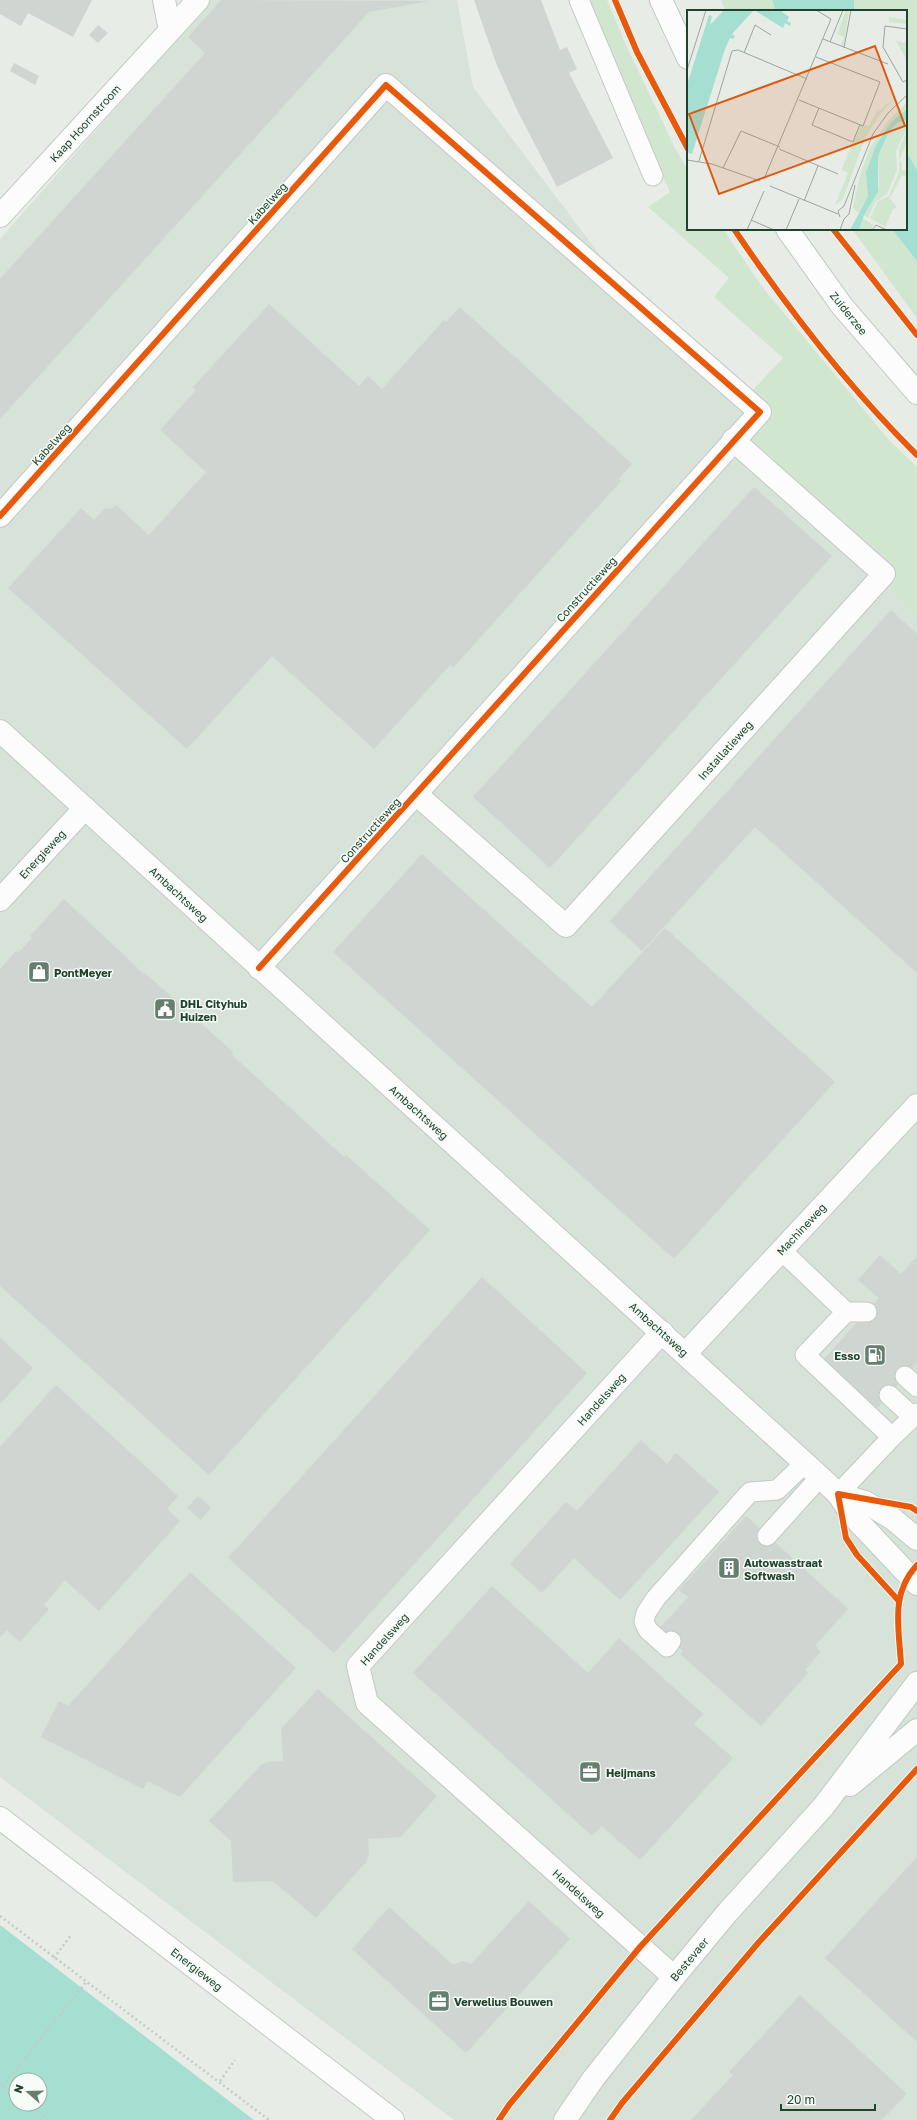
<svg xmlns="http://www.w3.org/2000/svg" width="917" height="2120" font-family="'Golos Text',sans-serif">
	<style>
		.built { fill: #d7e2d9 }
		.green { fill: #d1e6cf }
		.water { fill: #a4dfd1; fill-rule: evenodd }
		.building { fill: #cfd5d0 }
		.lines { fill: none; stroke-linecap: round; stroke-linejoin: round }
		.lane-casing { stroke: #c4c9c5; stroke-width: 21 }
		.street-casing { stroke: #c4c9c5; stroke-width: 24 }
		.secondary-casing { stroke: #c0c8c3; stroke-width: 24 }
		.path { stroke: #c2ccc5; stroke-width: 2.5; stroke-dasharray: 2 3; stroke-linecap: butt }
		.lane { stroke: #fbfcfb; stroke-width: 19 }
		.street { stroke: #fbfcfb; stroke-width: 22 }
		.secondary { stroke: #fbfcfb; stroke-width: 22 }
		.cycleway-casing { stroke: #f5fbf6; stroke-width: 8 }
		.cycleway { stroke: #e8590c; stroke-width: 6 }
		.labels { text-anchor: middle; dominant-baseline: central; stroke-width: 3; stroke-linejoin: round; paint-order: stroke }
		.street-label { font-size: 11px; fill: #21432d; stroke: #f5fbf6 }
		.poi-label { font-size: 11px; font-weight: bold; fill: #21432d; stroke: #f5fbf6; text-anchor: start }
		.inset-river { fill: none; stroke: #a4dfd1; stroke-width: 2 }
		.inset-road { fill: none; stroke: #98a89d; stroke-width: 1 }
		.view { fill: #de580e; fill-opacity: 0.15; stroke: #de580e; stroke-width: 2 }
		.inset-edge { fill: none; stroke: #21432d; stroke-width: 2 }
	</style>
	<rect width="100%" height="100%" fill="#e7ece7"/>
	<!-- built -->
	<path class="built" d="M211 0H457L473 87 600 255 752 391 740 433 917 618V2120H454L0 1777V239Z"/>
	<!-- green -->
	<g class="green">
		<path d="M585 0H607L626 45 675 148 688 170V229H723L763 288 889 440 917 467V618L740 433 752 391 783 358 714 297 729 278 648 207 670 192Z"/>
		<path d="M721 0H772L776 11H726Z"/>
		<path d="M854 0H917V170L906 151V11H854Z"/>
		<path d="M852 229H892L917 261V318Z"/>
	</g>
	<!-- water -->
	<g class="water">
		<path d="M772 0H854V11H776Z"/>
		<path d="M906 151 917 170V261L892 229H906Z"/>
		<path d="M0 1925 246 2114 254 2120H0ZM16 2080H40V2104H16Z"/>
	</g>
	<!-- building -->
	<g class="building">
		<path d="M0 0H92L73 37 28 13 21 26 0 14Z"/>
		<path d="M221 0 429 1 369 12 0 419V279L205 53 188 37Z"/>
		<path d="M474 0H541L560 50 567 47 577 69 569 73 613 158 557 187 517 110 496 63Z"/>
		<path d="M98 25 108 33 98 43 89 35Z"/>
		<path d="M14 63 39 76 35 85 10 71Z"/>
		<path d="M269 304 359 386 368 376 382 389 444 320 446 322 460 307 632 464 619 479 621 481 453 668 450 665 374 749 272 656 187 749 8 588 81 508 94 520 105 508 112 509 116 505 149 535 206 472 160 430 196 390 193 387Z"/>
		<path d="M754 487 832 556 550 868 473 797Z"/>
		<path d="M891 610 917 634V973L755 827 642 951 610 921Z"/>
		<path d="M422 854 592 1007 665 928 835 1082 674 1259 333 952Z"/>
		<path d="M64 899 144 974 145 973 233 1052 232 1055 344 1157 346 1155 430 1230 209 1475 0 1286V969L16 951 18 953 32 938 30 936Z"/>
		<path d="M880 1255 901 1274 917 1256V1363L877 1408 824 1359 879 1298 858 1280Z"/>
		<path d="M482 1277 587 1373 334 1653 228 1558Z"/>
		<path d="M0 1338 33 1368 0 1404Z"/>
		<path d="M56 1385 178 1496 167 1509 180 1521 99 1611 65 1580 44 1605 49 1609 20 1642 7 1630 0 1637V1447Z"/>
		<path d="M641 1440 667 1464 676 1453 719 1492 620 1600 574 1558 542 1593 510 1564 566 1502 577 1511Z"/>
		<path d="M198 1496 211 1508 201 1520 187 1508Z"/>
		<path d="M746 1516 848 1609 815 1646 821 1652 805 1670 808 1673 761 1726 680 1654 683 1651 659 1629 688 1597 679 1590Z"/>
		<path d="M190 1572 296 1668 180 1797 148 1781 143 1789 41 1737 59 1701 68 1706Z"/>
		<path d="M492 1586 588 1673 619 1638 703 1714 694 1724 733 1758 640 1860 602 1826 592 1836 413 1673Z"/>
		<path d="M318 1689 437 1796 401 1837 368 1839 369 1853 366 1862 316 1918 273 1881 233 1882 231 1841 209 1821 261 1765 268 1762 283 1761 281 1729Z"/>
		<path d="M917 1857V2042L825 1958Z"/>
		<path d="M529 1901 570 1939 466 2053 352 1949 389 1907 453 1965 463 1961 471 1964Z"/>
		<path d="M800 1995 907 2094 882 2120H691L733 2075 729 2072Z"/>
	</g>
	<g class="lines">
		<!-- lane casing -->
		<g class="lane-casing">
			<g id="lane">
				<path d="M579 0 653 176"/>
				<path d="M782 1251 846 1312 805 1355 892 1437 838 1494"/>
				<path d="M846 1312H867"/>
				<path d="M905 1376 917 1387"/>
				<path d="M889 1395 913 1417"/>
				<path d="M892 1437 917 1413"/>
				<path d="M767 1536 820 1477"/>
				<path d="M671 1641 667 1647 648 1630 644 1622 646 1613 656 1598 750 1492 777 1490 805 1463"/>
			</g>
		</g>
		<!-- street casing -->
		<g class="street-casing">
			<g id="street">
				<path d="M164 0 170 30"/>
				<path d="M0 216 198 0"/>
				<path d="M0 516 386 85 760 412 259 968"/>
				<path d="M0 731 820 1477 838 1494 852 1515 917 1584"/>
				<path d="M416 794 566 926 884 574 733 440"/>
				<path d="M0 900 85 808"/>
				<path d="M662 1332 358 1666 367 1703 674 1977"/>
				<path d="M686 1353 917 1105"/>
				<path d="M838 1494 865 1502 893 1519 917 1539"/>
				<path d="M0 1818 393 2120"/>
			</g>
		</g>
		<!-- secondary casing -->
		<g class="secondary-casing">
			<g id="secondary">
				<path d="M661 0 688 58"/>
				<path d="M787 229 842 306 917 393"/>
				<path d="M850 1785 917 1730"/>
				<path d="M565 2120 593 2079 674 1977 727 1913 823 1807 917 1683"/>
			</g>
		</g>
		<!-- path -->
		<g class="path">
			<path d="M0 1916 269 2120"/>
			<path d="M54 1958 71 1935"/>
			<path d="M220 2081 235 2060"/>
			<path d="M0 2084 16 2096"/>
			<path d="M3 2086 86 1982"/>
			<path d="M27 2104 48 2120"/>
		</g>
		<!-- lane -->
		<use href="#lane" class="lane"/>
		<!-- street -->
		<use href="#street" class="street"/>
		<!-- secondary -->
		<use href="#secondary" class="secondary"/>
		<!-- cycleway casing -->
		<g class="cycleway-casing">
			<g id="cycleway">
				<path d="M615 0 637 52 688 149"/>
				<path d="M734 229C788 309 848 387 917 455"/>
				<path d="M833 229 917 335"/>
				<path d="M0 516 386 85 760 412 259 968"/>
				<path d="M898 1600 857 1555 846 1538 838 1494 911 1507 917 1511"/>
				<path d="M499 2120 509 2105 640 1947 901 1664C899 1627 890 1594 917 1565"/>
				<path d="M610 2120 622 2103 759 1942 917 1769"/>
			</g>
		</g>
		<!-- cycleway -->
		<use href="#cycleway" class="cycleway"/>
	</g>
	<!-- icons -->
	<defs>
		<g id="shop-square" transform="scale(1.15)"><rect x="-9" y="-9" width="18" height="18" rx="4" fill="#667e6e" stroke="#f5fbf6"/><path d="M-5-2.5h2.3a2.7 3.5 0 0 1 5.4 0H5L5.5 6h-11ZM-1.5-2.5h3a1.5 2.3 0 0 0-3 0Z" fill="#fff"/></g>
		<g id="civic-square" transform="scale(1.15)"><rect x="-9" y="-9" width="18" height="18" rx="4" fill="#667e6e" stroke="#f5fbf6"/><path d="M-.6-6.5H3V-4.5H.6V-3L4-1V1h2V6H-6V1h2V-1L-.6-3ZM-1.2 2.5V6h2.4V2.5Z" fill="#fff"/></g>
		<g id="fuel-square" transform="scale(1.15)"><rect x="-9" y="-9" width="18" height="18" rx="4" fill="#667e6e" stroke="#f5fbf6"/><path d="M-5.5-6h7V0h2V4h1.3V-2.5L3-4.5l.8-.8L6-3V5H2.5V1h-1V6h-7ZM-4.2-4.7v3.2H.2V-4.7Z" fill="#fff"/></g>
		<g id="building-square" transform="scale(1.15)"><rect x="-9" y="-9" width="18" height="18" rx="4" fill="#667e6e" stroke="#f5fbf6"/><path d="M-4-6H4V6H1V3H-1V6H-4ZM-2.5-4.3h1.7v1.8h-1.7ZM.8-4.3h1.7v1.8H.8ZM-2.5-1h1.7V.8h-1.7ZM.8-1h1.7V.8H.8Z" fill="#fff"/></g>
		<g id="office-square" transform="scale(1.15)"><rect x="-9" y="-9" width="18" height="18" rx="4" fill="#667e6e" stroke="#f5fbf6"/><path d="M-6-3h4V-5.5h4V-3h4V5H-6ZM-1-4.5V-3h2v-1.5ZM-6 0V1H6V0Z" fill="#fff"/></g>
	</defs>
	<g fill-rule="evenodd">
		<use href="#shop-square" x="39" y="972"/>
		<use href="#civic-square" x="165" y="1009"/>
		<use href="#fuel-square" x="875" y="1355"/>
		<use href="#building-square" x="729" y="1568"/>
		<use href="#office-square" x="590" y="1772"/>
		<use href="#office-square" x="439" y="2001"/>
	</g>
	<g class="labels">
		<!-- street labels -->
		<g class="street-label">
			<text transform="translate(85 123) rotate(-48)">Kaap Hoornstroom</text>
			<text transform="translate(267 203) rotate(-48)">Kabelweg</text>
			<text transform="translate(849 313) rotate(51)">Zuiderzee</text>
			<text transform="translate(51 444) rotate(-48)">Kabelweg</text>
			<text transform="translate(586 589) rotate(-48)">Constructieweg</text>
			<text transform="translate(725 750) rotate(-48)">Installatieweg</text>
			<text transform="translate(370 830) rotate(-48)">Constructieweg</text>
			<text transform="translate(42 854) rotate(-47)">Energieweg</text>
			<text transform="translate(179 894) rotate(43)">Ambachtsweg</text>
			<text transform="translate(419 1112) rotate(42)">Ambachtsweg</text>
			<text transform="translate(801 1229) rotate(-47)">Machineweg</text>
			<text transform="translate(659 1329) rotate(42)">Ambachtsweg</text>
			<text transform="translate(601 1399) rotate(-48)">Handelsweg</text>
			<text transform="translate(384 1639) rotate(-48)">Handelsweg</text>
			<text transform="translate(579 1893) rotate(42)">Handelsweg</text>
			<text transform="translate(689 1959) rotate(-50)">Bestevaer</text>
			<text transform="translate(197 1969) rotate(38)">Energieweg</text>
		</g>
		<!-- poi labels -->
		<g class="poi-label">
			<text x="54" y="972">PontMeyer</text>
			<text x="180" y="1003">DHL Cityhub<tspan x="180" dy="13">Huizen</tspan></text>
			<text x="860" y="1355" text-anchor="end">Esso</text>
			<text x="744" y="1562">Autowasstraat<tspan x="744" dy="13">Softwash</tspan></text>
			<text x="606" y="1772">Heijmans</text>
			<text x="454" y="2001">Verwelius Bouwen</text>
		</g>
	</g>
	<!-- overview -->
	<g transform="translate(687 10)">
		<rect width="220" height="220" fill="#e7ece7"/>
		<path d="M159 0H162L157 35H154L157 27 150 24ZM202 7 220 10V14L202 12ZM209 31 220 33V50ZM211 83 191 107 178 128 156 189 148 195 161 163 154 160 174 115 182 116 191 99 193 101ZM220 92V99L204 112 189 135 180 159 181 186 171 203 166 197 173 165 183 138 200 112ZM220 109V118L209 141 210 160 200 184 188 192 181 208 177 205 189 186 192 175 191 146 202 122 210 113ZM220 121V132L212 151 215 153V160L220 162V167L215 165 203 188 210 198 206 199 198 217 183 208 191 191 202 186 212 162V139ZM176 208 186 215 184 220H172Z" fill="#d1e6cf"/>
		<path d="M37 0H93L102 7 100 11 104 13 103 16 98 13 96 18 67 0 45 24 48 26 46 29 43 28 38 39 5 144 0 142V75L22 5 25 6 23 15ZM220 99V109L210 113 202 122 191 146V182L177 205 172 220H163L181 186 179 162 189 135 204 112Z" fill="#a4dfd1"/>
		<path class="inset-river" d="M0 93 19 34 54 0"/>
		<path class="inset-road" d="M220 19 198 16 196 37 216 72 220 70M136 29 201 54M143 32 156 0M157 38 164 0M57 43 68 15 84 25M0 60 19 0M112 90 176 116 193 72 129 47M132 98 125 115 166 132 173 114M92 139 151 164M0 150 25 154 73 171M12 151 45 41 51 40 120 69M36 158 54 121 93 137M77 169 144 9 129 0M83 176 151 204M117 191 131 156M157 196 186 124 201 103 220 85M153 207 151 201 157 196M64 210 87 220M60 220 77 181M99 220 112 189M153 220 157 209 162 204 168 175M185 220 189 215 200 220"/>
		<path class="view" d="M188 36 218 116 32 184 2 104Z"/>
		<rect width="220" height="220" class="inset-edge"/>
	</g>
	<!-- north arrow -->
	<g transform="translate(28 2092) rotate(290)"><circle r="19" fill="#f5fbf6" stroke="#a0b1a6"/>
	<path d="M0-3L7 15L0 10L-7 15Z" fill="#667e6e"/>
	<text y="-6" font-size="11" font-weight="bold" text-anchor="middle" fill="#21432d">N</text>
	</g>
	<!-- scale -->
	<path d="M781 2104v6h94v-6" fill="none" stroke="#21432d" stroke-width="2"/>
	<text x="787" y="2104" font-size="12" fill="#21432d" stroke="#f5fbf6" stroke-width="3" paint-order="stroke">20 m</text>
</svg>
